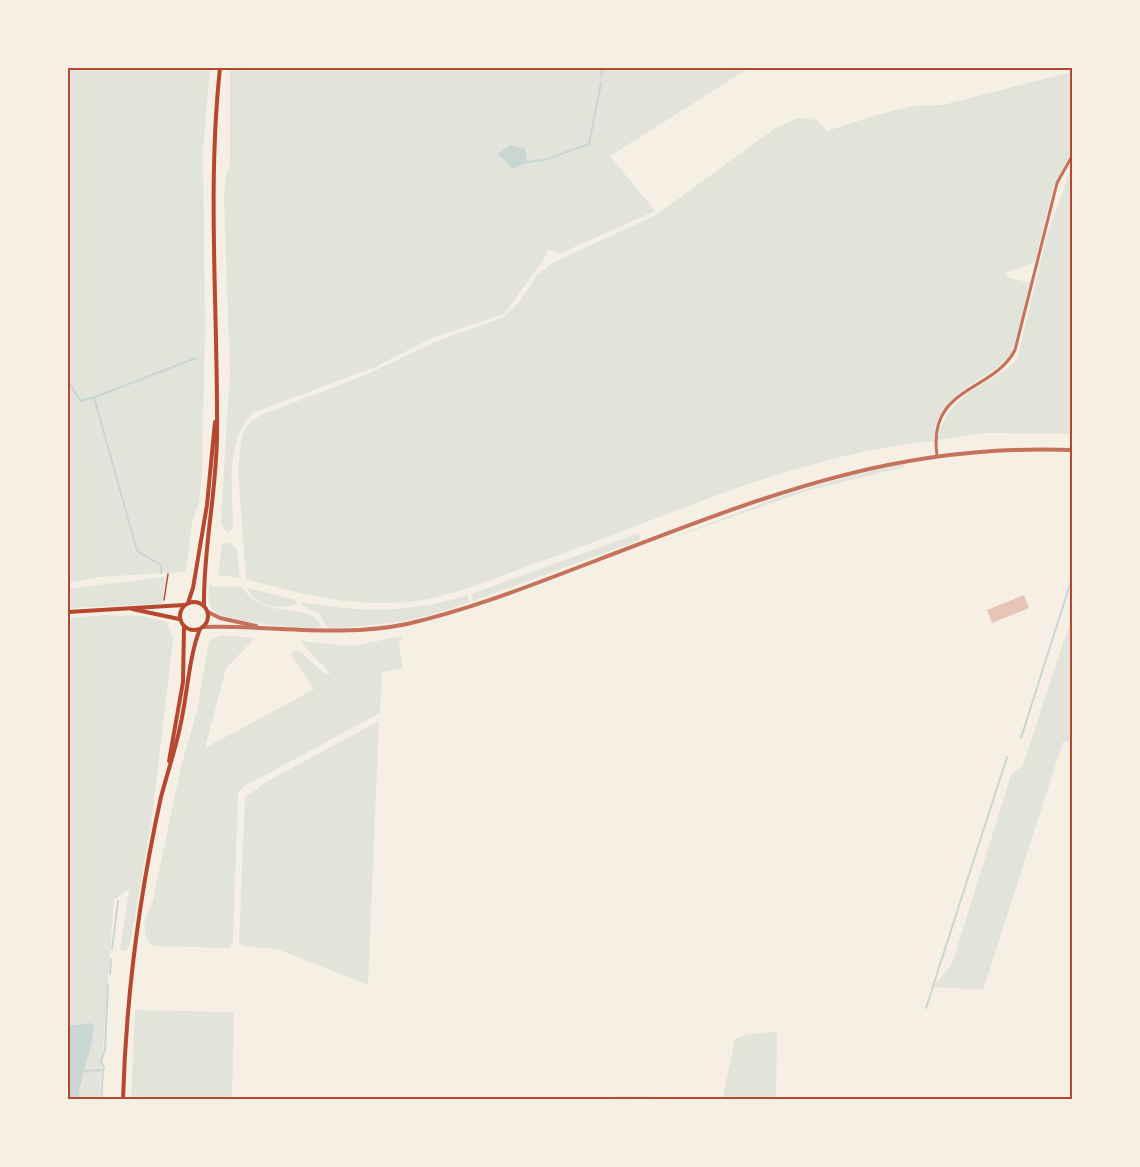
<svg xmlns="http://www.w3.org/2000/svg" width="1140" height="1167" font-family="Mulish,sans-serif">
	<style>
		.green { fill: #e2e4dc }
		.water { fill: #c9d6d2 }
		.lines { fill: none; stroke-linecap: round; stroke-linejoin: round }
		.stream { stroke: #c9d6d2; stroke-width: 2 }
		.building { fill: #e6c5b7 }
		.path { stroke: #b5482f; stroke-width: 1.5 }
		.minor { stroke: #c5725c; stroke-width: 3 }
		.tertiary { stroke: #c5725c; stroke-width: 4 }
		.secondary { stroke: #b5482f; stroke-width: 4 }
		.neatline { fill: none; stroke: #b5482f; stroke-width: 2 }
	</style>
	<rect width="100%" height="100%" fill="#f6efe4"/>
	<!-- green -->
	<g class="green">
		<path d="M68 68H210L203 150 205 328 202 474 199 502 192 522 186 572 98 577 68 583Z"/>
		<path d="M230 68H749L610 156 655 211 559 254 555 251 548 250 542 262 504 314 432 338 375 367 253 413C224 440 233 493 233 529L228 533 223 528 221 520 230 371 224 202 225 180 230 164Z"/>
		<path d="M1072 72V150L1053 187 1035 262 1006 273 1007 277 1030 283 1012 355 1007 360C973 386 941 393 934 441 798 454 672 515 545 560 500 575 455 598 407 602 351 607 299 594 246 579L238 471 241 441 244 430 252 421 261 415 363 376 435 342 504 317 520 301 537 275 554 262 656 215 774 129 798 118 817 120 827 131 873 116 913 106 943 105Z"/>
		<path d="M1072 165V434L988 433 937 440C951 389 983 391 1017 360L1046 239Z"/>
		<path d="M904 464 905 467 806 491 650 546 782 496 850 476Z"/>
		<path d="M639 533 640 540 473 601 471 594Z"/>
		<path d="M231 543 237 550 240 578 218 575 222 544Z"/>
		<path d="M163 577 165 581 162 604 68 608V589Z"/>
		<path d="M209 583 212 586 242 587C264 622 315 601 321 627 308 632 225 621 214 611 207 604 208 592 209 583Z"/>
		<path d="M247 588 296 600V604C281 611 253 605 247 588Z"/>
		<path d="M468 595 469 602C425 620 376 627 328 628L319 613 301 605 303 602C360 613 412 613 468 595Z"/>
		<path d="M105 615 142 616 167 622 173 640 151 825 130 944 126 951 120 950 129 889 114 900 99 1099H68V618Z"/>
		<path d="M1072 616V741L1063 742 983 990 933 987 952 964 1011 775 1023 765Z"/>
		<path d="M220 635 255 638 226 668 205 748 314 689 291 655 292 651H299L326 675 330 673 300 641 352 646 402 636 399 646 403 668 382 672 380 713 243 787 238 793 233 943 229 948 152 946 146 938 144 923 153 900 181 766 197 711 209 641Z"/>
		<path d="M379 721 368 985 277 949 242 946 239 942 245 797 268 781Z"/>
		<path d="M135 1010 234 1012 232 1099H131Z"/>
		<path d="M777 1032 776 1099H583L621 1096 723 1098 735 1039 747 1034Z"/>
	</g>
	<!-- water -->
	<g class="water">
		<path d="M510 145 525 149 527 162 513 169 498 154Z"/>
		<path d="M91 1023 94 1025C92 1051 81 1073 78 1099H68V1026Z"/>
	</g>
	<g class="lines">
		<!-- stream -->
		<g class="stream">
			<path d="M601 76 603 68"/>
			<path d="M527 162 544 160 589 144 601 83"/>
			<path d="M68 382 81 401 94 397 137 551 161 565V573"/>
			<path d="M95 397 196 358"/>
			<path d="M1021 738 1072 578"/>
			<path d="M112 949 118 901"/>
			<path d="M110 974 111 959"/>
			<path d="M926 1008 1007 757"/>
			<path d="M103 1070 104 1067 101 1062 105 1049 108 985"/>
			<path d="M83 1071 103 1070 101 1100"/>
		</g>
	</g>
	<!-- building -->
	<path class="building" d="M1024 595 1029 608 992 623 987 610Z"/>
	<g class="lines">
		<!-- path -->
		<path class="path" d="M164 600 168 574"/>
		<!-- minor -->
		<path class="minor" d="M937 455C927 386 994 392 1015 350L1057 183 1072 156"/>
		<!-- tertiary -->
		<g class="tertiary">
			<path d="M208 612 220 618 256 626"/>
			<path d="M204 627C272 625 339 638 407 624 473 609 537 583 600 559 763 497 894 443 1072 450"/>
		</g>
		<!-- secondary -->
		<g class="secondary">
			<circle cx="194" cy="616" r="14"/>
			<path d="M188 603 193 588 207 505 215 422"/>
			<path d="M204 606C203 548 217 491 217 433 218 311 207 189 220 68"/>
			<path d="M132 609 179 619"/>
			<path d="M68 612 184 605"/>
			<path d="M169 761 183 682 184 627"/>
			<path d="M123 1100C126 997 139 897 161 797 167 774 175 751 180 727 187 698 189 655 200 629"/>
		</g>
	</g>
	<!-- border -->
	<rect width="1140" height="1167" fill="none" stroke="#f6efe4" stroke-width="138"/>
	<rect x="69" y="69" width="1002" height="1029" class="neatline"/>
</svg>
